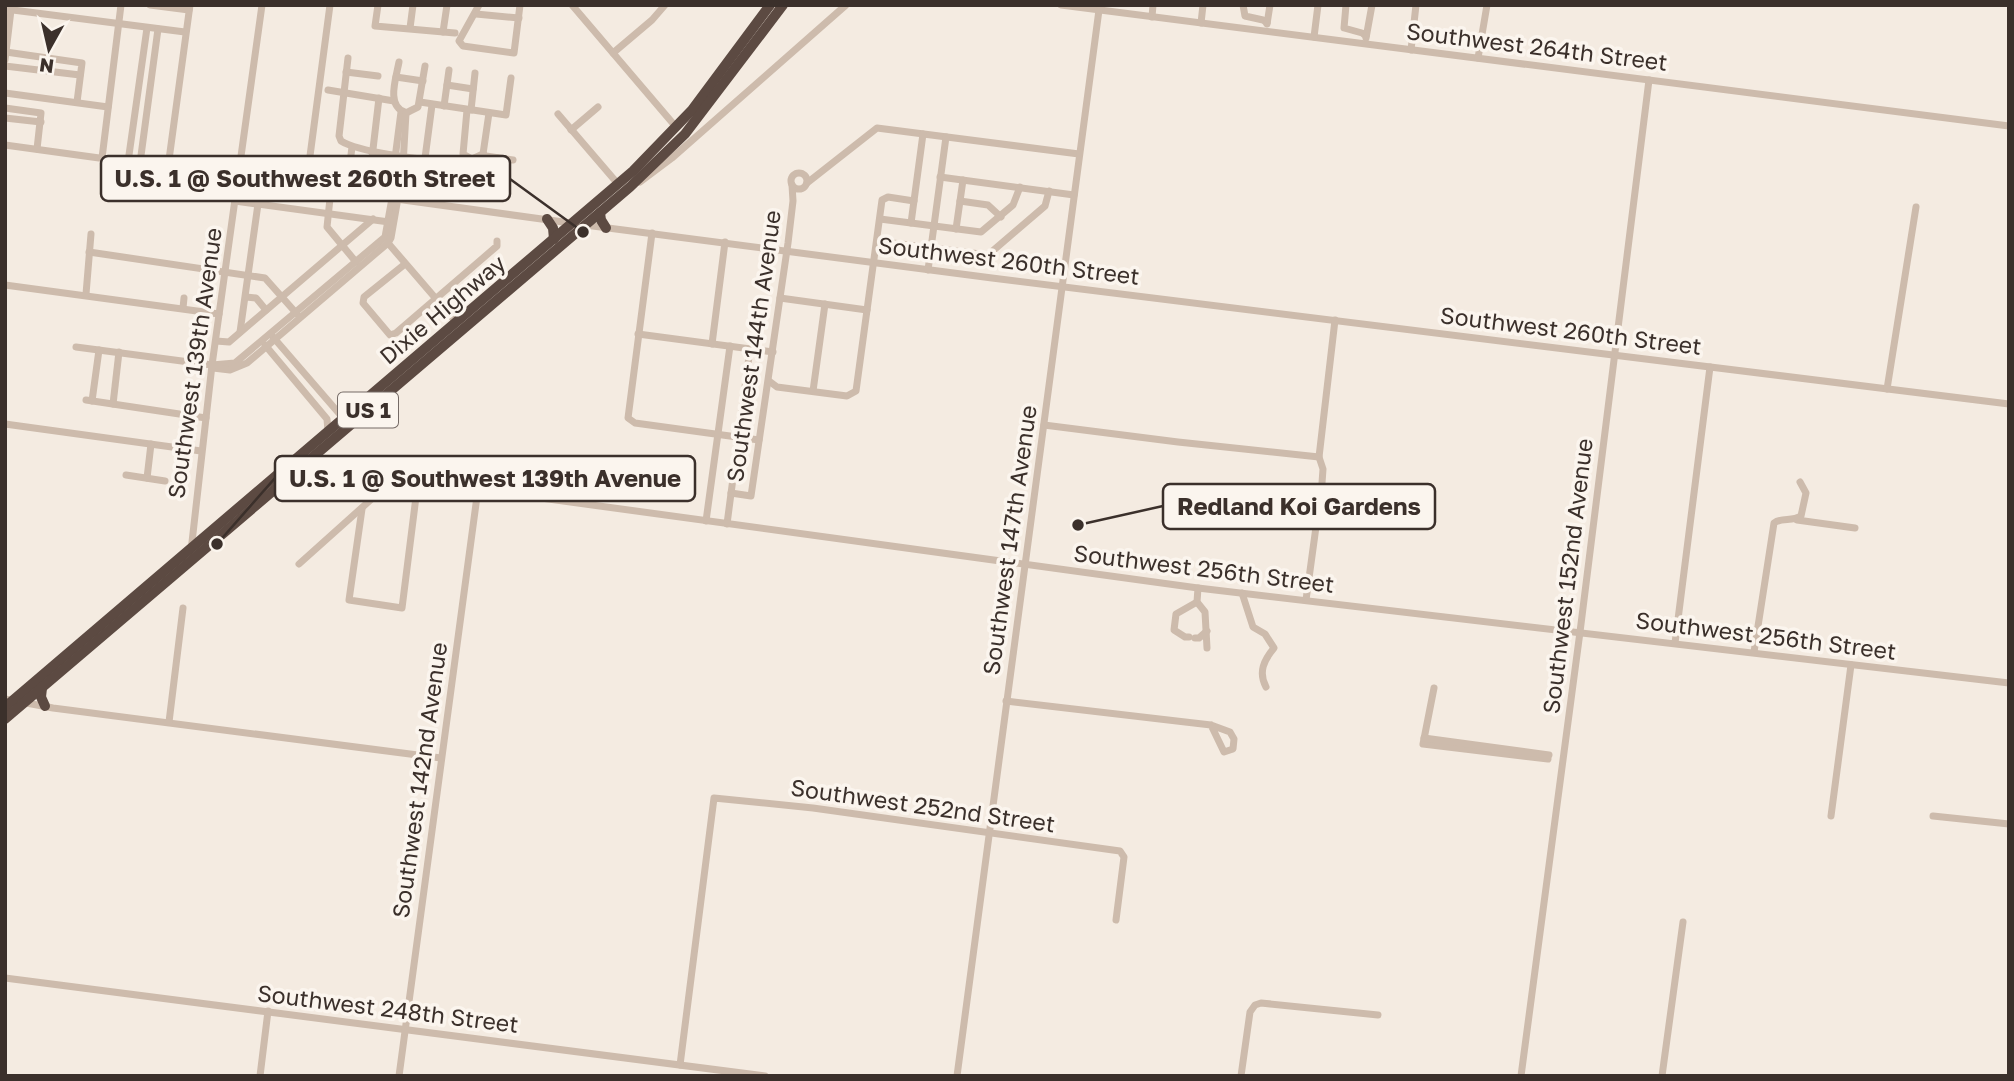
<svg xmlns="http://www.w3.org/2000/svg" width="2014" height="1081" font-family="'Golos Text',sans-serif">
	<style>
		.lines { fill: none; stroke-linecap: round; stroke-linejoin: round }
		.minor { stroke: #cdbbac; stroke-width: 7 }
		.highway { stroke: #5c4a42; stroke-width: 10 }
		.labels { text-anchor: middle; dominant-baseline: central; stroke-width: 7; stroke-linejoin: round; paint-order: stroke }
		.shield { fill: #fbf5ee; stroke: #756b66; stroke-width: 2 }
		.shield-label { font-size: 21px; font-weight: bold; fill: #3b302b }
		.street-label { font-size: 23px; fill: #3b302b; stroke: #fbf5ee }
		.leader { fill: none; stroke: #3b302b; stroke-width: 2.5 }
		.callout-dot { fill: #3b302b; stroke: #fbf5ee; stroke-width: 2.5 }
		.callout { fill: #fbf5ee; stroke: #3b302b; stroke-width: 2.5 }
		.callout-label { font-size: 24px; text-anchor: middle; font-weight: bold; fill: #3b302b }
	</style>
	<rect width="100%" height="100%" fill="#f4ebe1"/>
	<g class="lines">
		<!-- minor -->
		<g class="minor">
			<path d="M150 5 189 10"/>
			<path d="M378 5 375 26 455 33"/>
			<path d="M479 5 459 41 463 46 514 53 520 5"/>
			<path d="M572 5 676 127"/>
			<path d="M1061 5 2009 126"/>
			<path d="M1243 5 1245 16 1263 20 1267 23"/>
			<path d="M1346 5 1344 28 1362 33 1366 36"/>
			<path d="M5 9 185 32"/>
			<path d="M476 14 519 18"/>
			<path d="M1152 17 1153 5"/>
			<path d="M1201 23 1203 5"/>
			<path d="M1267 24 1270 5"/>
			<path d="M410 28 413 5"/>
			<path d="M443 32 447 5"/>
			<path d="M1314 37 1318 5"/>
			<path d="M1366 38 1372 5"/>
			<path d="M1411 50 1416 5"/>
			<path d="M6 52 82 63 77 102"/>
			<path d="M613 53 652 20 665 5"/>
			<path d="M348 58 339 136 341 141C364 155 442 161 472 165"/>
			<path d="M1478 58 1487 5"/>
			<path d="M5 60 11 10"/>
			<path d="M399 62C396 78 386 106 405 112"/>
			<path d="M5 66 80 75"/>
			<path d="M346 72 378 76"/>
			<path d="M396 77 423 81"/>
			<path d="M447 85 473 89"/>
			<path d="M328 90 394 101"/>
			<path d="M5 93 108 107"/>
			<path d="M420 102 506 115 511 78"/>
			<path d="M444 106 449 70"/>
			<path d="M5 108 41 113 37 149"/>
			<path d="M467 110 463 154 472 159"/>
			<path d="M471 110 475 73"/>
			<path d="M406 113 418 107 425 66"/>
			<path d="M558 114 618 184"/>
			<path d="M5 118 41 122"/>
			<path d="M571 130 598 107"/>
			<path d="M5 145 585 225 992 278 2009 404"/>
			<path d="M483 154 489 113"/>
			<path d="M102 158 121 5"/>
			<path d="M425 158 432 105"/>
			<path d="M472 159 468 195 491 197H493L497 158"/>
			<path d="M472 159 483 154 486 156 513 160"/>
			<path d="M320 160 349 164"/>
			<path d="M128 162 147 28"/>
			<path d="M140 163 158 29"/>
			<path d="M168 167 190 5"/>
			<path d="M349 171 352 147"/>
			<circle cx="799" cy="181" r="8"/>
			<path d="M940 177 1074 195"/>
			<path d="M640 182 672 158 846 5"/>
			<path d="M369 183 379 98"/>
			<path d="M807 183 877 128 1079 154"/>
			<path d="M306 186 330 5"/>
			<path d="M331 189 327 227 356 262"/>
			<path d="M431 192 435 160"/>
			<path d="M390 197 401 112"/>
			<path d="M401 199 406 113"/>
			<path d="M235 201 389 222"/>
			<path d="M960 201 988 205 1001 217"/>
			<path d="M880 219 981 232 1013 205 1020 187"/>
			<path d="M911 223 923 134"/>
			<path d="M956 229 963 180"/>
			<path d="M652 233 628 418 635 423 759 440"/>
			<path d="M877 241 988 255 1045 206 1049 191"/>
			<path d="M388 243 456 322"/>
			<path d="M89 252 265 278 297 314"/>
			<path d="M405 264 364 297 363 303 390 335 396 333 497 246V241"/>
			<path d="M928 270 946 137"/>
			<path d="M5 285 219 314"/>
			<path d="M86 294 91 234"/>
			<path d="M246 297 256 298 266 310"/>
			<path d="M780 298 867 310"/>
			<path d="M183 308 184 298"/>
			<path d="M240 332 258 204"/>
			<path d="M638 334 773 352"/>
			<path d="M273 337 343 418"/>
			<path d="M216 341 229 342 373 219"/>
			<path d="M712 344 725 242"/>
			<path d="M265 345 327 419 328 431"/>
			<path d="M76 347 212 365 235 363 385 237 392 198"/>
			<path d="M213 368 230 370 247 363 388 243 391 238 398 198"/>
			<path d="M769 381 777 387 847 396 856 391 882 200 888 197 914 201"/>
			<path d="M1887 389 1916 207"/>
			<path d="M813 391 825 304"/>
			<path d="M86 400 206 418"/>
			<path d="M92 401 99 350"/>
			<path d="M113 404 119 352"/>
			<path d="M5 424 201 451"/>
			<path d="M1044 425 1178 442 1319 457"/>
			<path d="M126 475 165 481"/>
			<path d="M147 478 151 444"/>
			<path d="M731 493 751 496 788 243 793 201 792 185"/>
			<path d="M362 509 349 600 402 608 418 481"/>
			<path d="M1797 520 1855 528"/>
			<path d="M706 521 730 346"/>
			<path d="M727 524 750 349"/>
			<path d="M191 551 212 365 262 5"/>
			<path d="M299 564 395 478 1198 588 2009 683"/>
			<path d="M1198 588 1197 602 1205 612 1207 648"/>
			<path d="M1242 593 1253 627 1265 634 1274 648C1264 660 1258 672 1266 687"/>
			<path d="M1306 600 1322 483 1323 469 1319 457 1335 320"/>
			<path d="M1189 637H1185L1174 630 1176 614 1197 602"/>
			<path d="M1195 638H1199L1207 631"/>
			<path d="M1675 643 1710 367"/>
			<path d="M1754 652 1774 523C1782 517 1792 522 1801 516L1806 493 1800 482"/>
			<path d="M1434 688 1423 744 1548 759"/>
			<path d="M5 699 53 708 441 758"/>
			<path d="M1006 701 1211 725 1230 732 1234 739 1233 749 1224 752 1211 725"/>
			<path d="M169 722 183 608"/>
			<path d="M1424 738 1549 755"/>
			<path d="M1831 816 1851 665"/>
			<path d="M1933 816 2009 824"/>
			<path d="M5 978 765 1076"/>
			<path d="M680 1065 714 798 813 808 1120 851 1124 857 1116 920"/>
			<path d="M260 1076 268 1011"/>
			<path d="M399 1076 478 489"/>
			<path d="M957 1076 1099 10"/>
			<path d="M1241 1076 1250 1012 1255 1005 1261 1003 1378 1015"/>
			<path d="M1521 1076 1580 632 1649 80"/>
			<path d="M1662 1076 1683 922"/>
		</g>
		<!-- highway -->
		<g class="highway">
			<path d="M600 213 601 220 606 228"/>
			<path d="M547 219 553 228 554 239"/>
			<path d="M42 688 41 697 45 706"/>
			<path d="M5 707 633 171 692 110 770 5"/>
			<path d="M5 719 630 187 685 134 783 5"/>
		</g>
	</g>
	<g class="labels">
		<!-- shield labels -->
		<rect class="shield" x="338" y="392.5" width="60" height="35" rx="5"/>
		<g class="shield-label">
			<text x="368" y="410">US 1</text>
		</g>
		<!-- street labels -->
		<g class="street-label">
			<text transform="translate(1537 46) rotate(7)">Southwest 264th Street</text>
			<text transform="translate(1009 260) rotate(7)">Southwest 260th Street</text>
			<text transform="translate(442 309) rotate(-40)">Dixie Highway</text>
			<text transform="translate(1571 330) rotate(7)">Southwest 260th Street</text>
			<text transform="translate(753 346) rotate(-82)">Southwest 144th Avenue</text>
			<text transform="translate(194 363) rotate(-82)">Southwest 139th Avenue</text>
			<text transform="translate(1009 540) rotate(-82)">Southwest 147th Avenue</text>
			<text transform="translate(1204 568) rotate(7)">Southwest 256th Street</text>
			<text transform="translate(1567 576) rotate(-83)">Southwest 152nd Avenue</text>
			<text transform="translate(1766 635) rotate(7)">Southwest 256th Street</text>
			<text transform="translate(419 780) rotate(-82)">Southwest 142nd Avenue</text>
			<text transform="translate(923 805) rotate(8)">Southwest 252nd Street</text>
			<text transform="translate(388 1008) rotate(7)">Southwest 248th Street</text>
		</g>
	</g>
	<!-- callouts -->
	<path class="leader" d="M583 232L510 179M217 544L275 478M1078 525L1163 506"/>
	<g class="callout-dot">
		<circle cx="583" cy="232" r="7"/>
		<circle cx="217" cy="544" r="7"/>
		<circle cx="1078" cy="525" r="7"/>
	</g>
	<g class="callout">
		<rect x="101" y="156" width="409" height="45" rx="7"/>
		<rect x="275" y="456" width="420" height="45" rx="7"/>
		<rect x="1163" y="484" width="272" height="45" rx="7"/>
	</g>
	<g class="callout-label">
		<text x="305" y="187">U.S. 1 @ Southwest 260th Street</text>
		<text x="485" y="487">U.S. 1 @ Southwest 139th Avenue</text>
		<text x="1299" y="515">Redland Koi Gardens</text>
	</g>
	<!-- border -->
	<rect width="2014" height="1081" fill="none" stroke="#3b302b" stroke-width="14"/>
	<!-- north arrow -->
	<g transform="translate(49 49) rotate(188)" stroke="#fbf5ee" stroke-width="5" paint-order="stroke">
	<path d="M0-5L12 26L0 18L-12 26Z" fill="#3b302b"/>
	<text y="-10" font-size="19" font-weight="bold" text-anchor="middle" fill="#3b302b">N</text>
	</g>
</svg>
